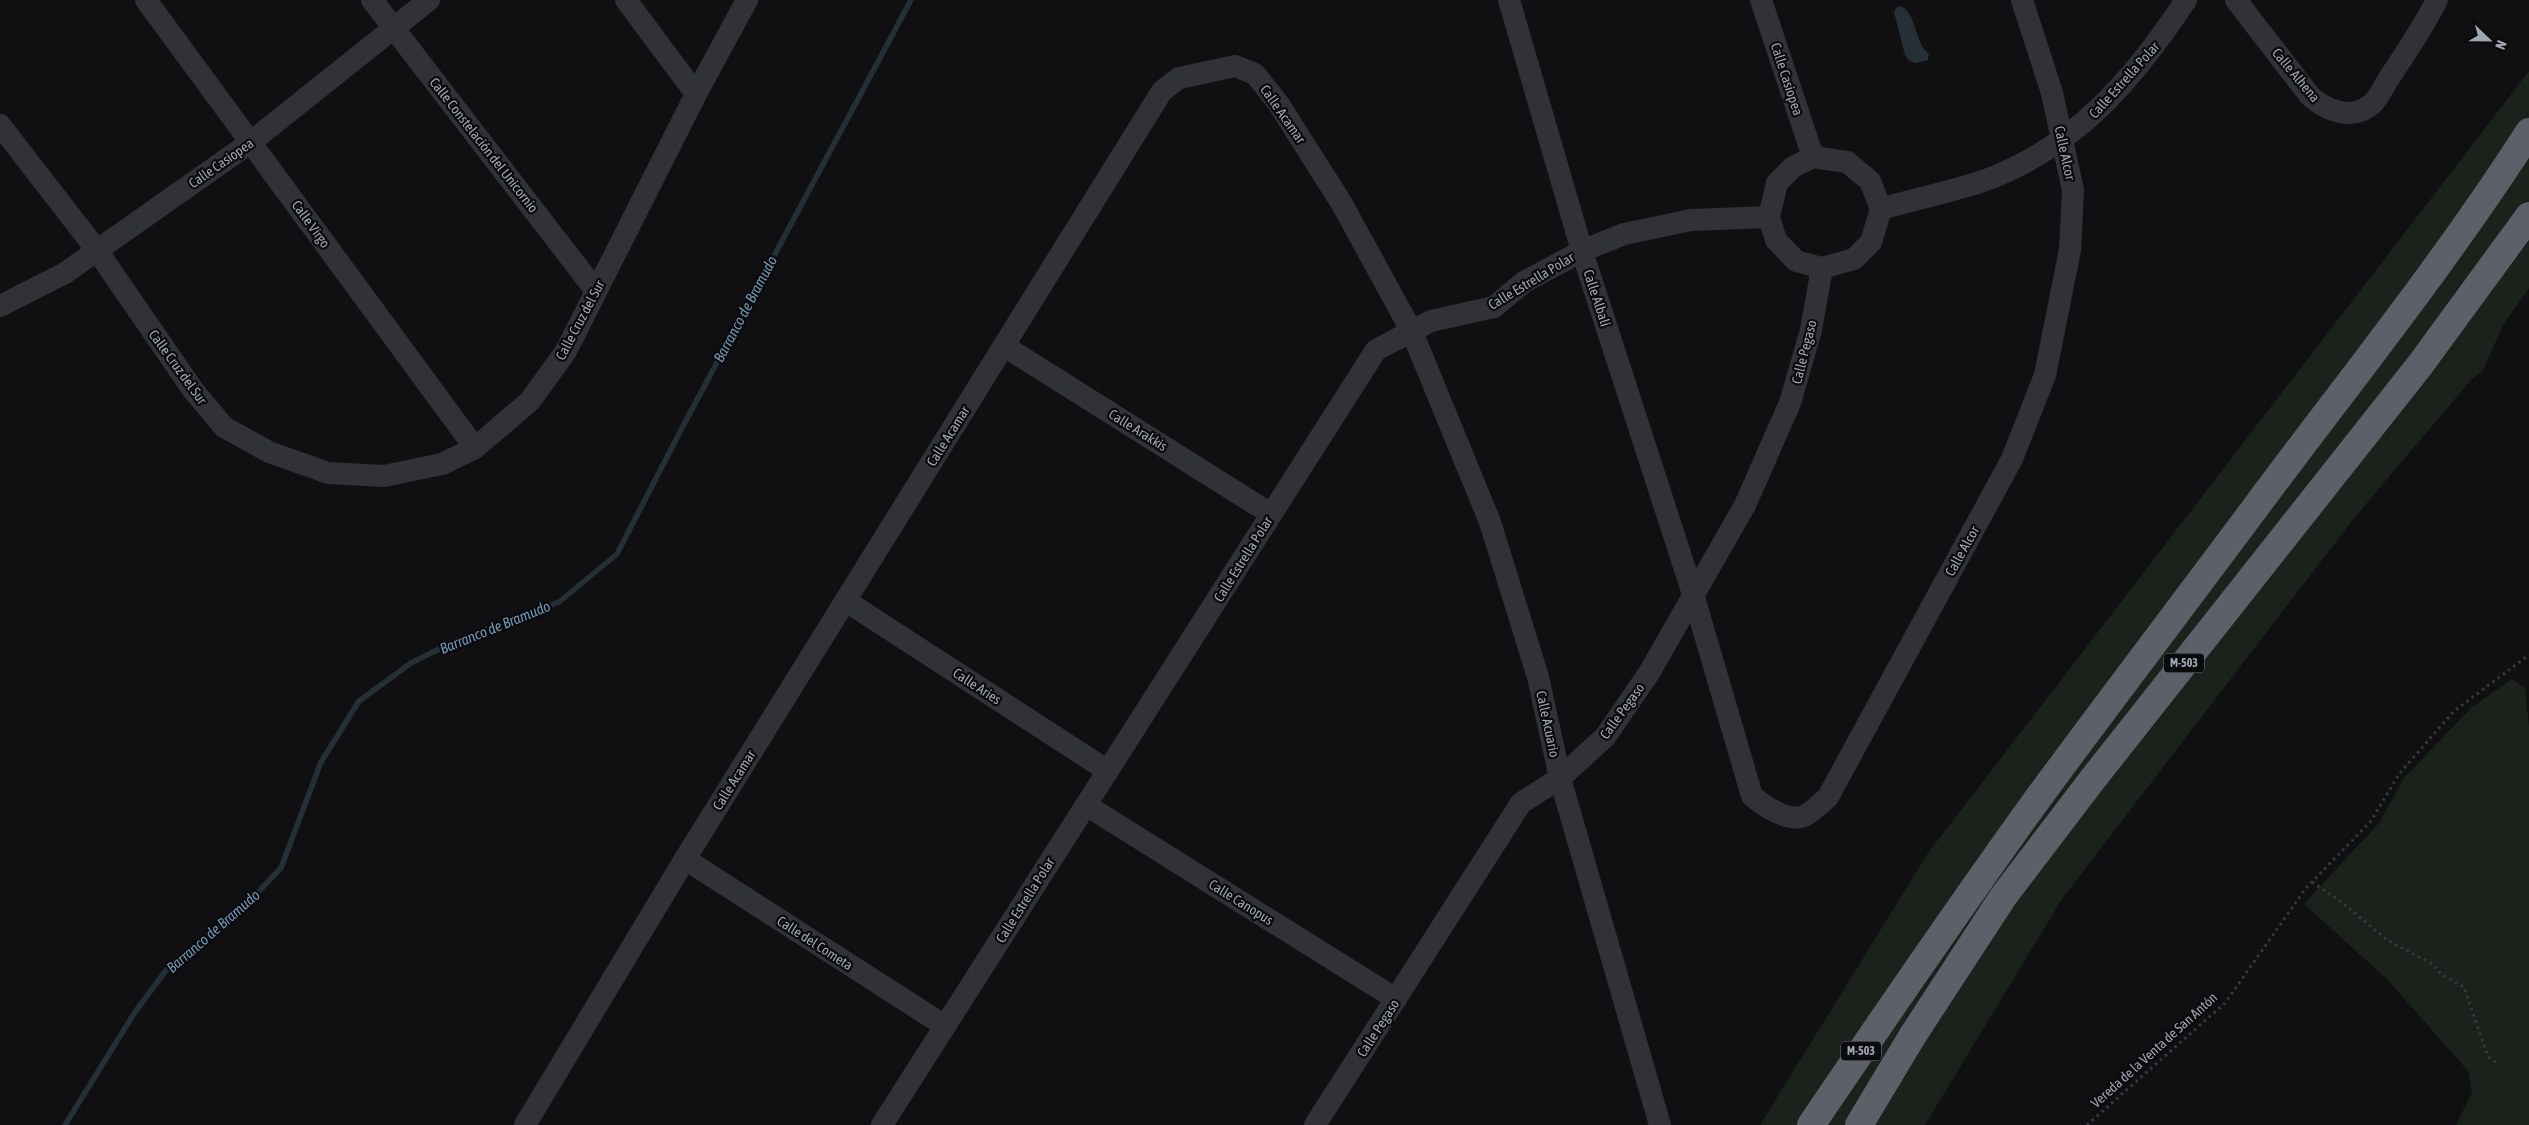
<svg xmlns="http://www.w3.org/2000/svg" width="2529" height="1125" font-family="'Asap Condensed',sans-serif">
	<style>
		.green { fill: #1a221b }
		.water { fill: #252f36 }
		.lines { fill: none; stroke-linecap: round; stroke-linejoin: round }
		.stream { stroke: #252f36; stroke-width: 5.5 }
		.path { stroke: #37393e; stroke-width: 3; stroke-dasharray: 2.5 4; stroke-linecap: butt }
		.street { stroke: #313237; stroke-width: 22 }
		.highway { stroke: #5c6069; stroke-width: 28 }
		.labels { text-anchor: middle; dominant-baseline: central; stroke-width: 4.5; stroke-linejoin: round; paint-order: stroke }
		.shield { fill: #0b0b0d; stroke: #737882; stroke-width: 1 }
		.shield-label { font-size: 12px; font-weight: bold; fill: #a0a6b4 }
		.street-label { font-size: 14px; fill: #a0a6b4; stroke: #0b0b0d }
		.water-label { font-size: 15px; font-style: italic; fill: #7297b4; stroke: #0b0b0d }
	</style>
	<rect width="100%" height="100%" fill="#101012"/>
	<!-- green -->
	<g class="green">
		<path d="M2529 71V288L2503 325 2483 370 2471 380 2355 517 2062 899 1925 1125H1760L1928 853Z"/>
		<path d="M2512 679 2525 688 2529 727V1125H2456L2472 1093 2468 1071 2388 980 2304 904 2379 823 2404 778 2472 707Z"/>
	</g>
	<!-- water -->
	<path class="water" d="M1901 6C1917 14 1914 42 1929 54L1928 60 1917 63 1909 61 1905 55 1894 12 1896 8Z"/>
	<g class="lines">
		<!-- stream -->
		<path class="stream" d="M65 1125 135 1012 167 969 245 906 281 868 321 762 359 701 411 663 455 641 559 602 617 554 683 426 911 0"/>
		<!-- path -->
		<g class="path">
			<path d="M2312 882 2344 904 2387 940 2432 964 2441 974 2464 987 2488 1057 2497 1063"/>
			<path d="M2087 1125 2225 1003 2306 888 2371 821 2399 774 2454 711 2529 655"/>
		</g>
		<!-- street -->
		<g class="street">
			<path d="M146 0 475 448"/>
			<path d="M372 0 596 291"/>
			<path d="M626 0 696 94"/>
			<path d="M1509 0 1582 251 1693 594 1752 796C1764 806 1790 824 1806 815 1814 811 1821 803 1828 797L2012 459 2045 375 2070 250 2073 190 2052 93 2022 0"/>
			<path d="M1761 0 1813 157"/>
			<path d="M2236 0 2310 96C2327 111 2352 121 2372 104 2379 98 2384 86 2389 78 2406 53 2423 27 2437 0"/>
			<path d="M0 125 96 249 193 390 224 427 269 452 328 473 384 476 442 464 475 448 530 401 566 351 696 94 747 0"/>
			<path d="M1813 157 1847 162 1870 181 1881 209 1871 242 1854 259 1822 268 1796 261 1776 240 1769 217 1777 183 1793 167Z"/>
			<path d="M1881 209C1915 199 1950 192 1983 181 2075 148 2134 79 2186 0"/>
			<path d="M0 306 65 273 251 142 429 0"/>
			<path d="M1004 346 1271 514"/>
			<path d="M846 601 1108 771"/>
			<path d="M1086 805 1396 999"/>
			<path d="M685 859 945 1026"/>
			<path d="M525 1125 685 859 1162 91 1179 78 1235 66 1255 74 1278 103 1342 204 1412 332 1490 522 1538 677 1560 778 1660 1125"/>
			<path d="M882 1125 1376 350 1431 321 1494 307 1524 282 1582 251 1624 234 1691 220 1769 217"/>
			<path d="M1315 1125 1521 803 1560 778 1605 737 1649 673 1745 505 1790 403 1811 330 1822 268"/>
		</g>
		<!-- highway -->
		<g class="highway">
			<path d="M1811 1125C1885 1016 1959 908 2036 801 2110 700 2186 601 2261 500 2352 378 2447 260 2529 132"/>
			<path d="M1859 1125 1913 1035 2003 897 2092 780 2420 365 2529 216"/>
		</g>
	</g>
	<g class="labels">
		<!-- shield labels -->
		<g class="shield">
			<rect x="2164" y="653.5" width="40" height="19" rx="4"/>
			<rect x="1841" y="1041.5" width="40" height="19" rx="4"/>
		</g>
		<g class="shield-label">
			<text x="2184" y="663">M-503</text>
			<text x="1861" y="1051">M-503</text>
		</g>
		<!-- street labels -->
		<g class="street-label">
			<text transform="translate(2296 75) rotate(50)">Calle Alhena</text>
			<text transform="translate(1787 79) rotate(72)">Calle Casiopea</text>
			<text transform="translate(2124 80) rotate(-48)">Calle Estrella Polar</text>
			<text transform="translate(1283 114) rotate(55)">Calle Acamar</text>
			<text transform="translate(484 145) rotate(52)">Calle Constelación del Unicornio</text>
			<text transform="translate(2065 153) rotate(78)">Calle Alcor</text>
			<text transform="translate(221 163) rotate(-35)">Calle Casiopea</text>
			<text transform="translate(311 224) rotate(54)">Calle Virgo</text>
			<text transform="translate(1531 281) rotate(-31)">Calle Estrella Polar</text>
			<text transform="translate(1597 298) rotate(72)">Calle Albalí</text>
			<text transform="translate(580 320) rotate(-62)">Calle Cruz del Sur</text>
			<text transform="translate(1804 352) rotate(-76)">Calle Pegaso</text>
			<text transform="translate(178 367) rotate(54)">Calle Cruz del Sur</text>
			<text transform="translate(1138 430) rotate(32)">Calle Arakkis</text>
			<text transform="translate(948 436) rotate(-58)">Calle Acamar</text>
			<text transform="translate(1962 551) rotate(-61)">Calle Alcor</text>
			<text transform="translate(1243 559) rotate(-58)">Calle Estrella Polar</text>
			<text transform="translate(977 686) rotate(33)">Calle Aries</text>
			<text transform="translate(1622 711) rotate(-54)">Calle Pegaso</text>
			<text transform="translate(1548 724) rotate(78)">Calle Acuario</text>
			<text transform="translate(734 780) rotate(-58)">Calle Acamar</text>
			<text transform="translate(1025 900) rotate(-58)">Calle Estrella Polar</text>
			<text transform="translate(1241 902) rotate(32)">Calle Canopus</text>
			<text transform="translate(815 943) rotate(33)">Calle del Cometa</text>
			<text transform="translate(1378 1028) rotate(-57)">Calle Pegaso</text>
			<text transform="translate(2154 1050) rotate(-42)">Vereda de la Venta de San Antón</text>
		</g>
		<!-- water labels -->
		<g class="water-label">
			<text transform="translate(745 309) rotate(-62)">Barranco de Bramudo</text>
			<text transform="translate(495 627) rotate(-22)">Barranco de Bramudo</text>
			<text transform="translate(213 931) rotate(-41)">Barranco de Bramudo</text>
		</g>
	</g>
	<!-- north arrow -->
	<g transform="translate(2489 40) rotate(112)" stroke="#0b0b0d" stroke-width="4" paint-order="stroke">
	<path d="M0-4L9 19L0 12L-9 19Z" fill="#a0a6b4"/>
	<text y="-8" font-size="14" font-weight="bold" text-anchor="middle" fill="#a0a6b4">N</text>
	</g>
</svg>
